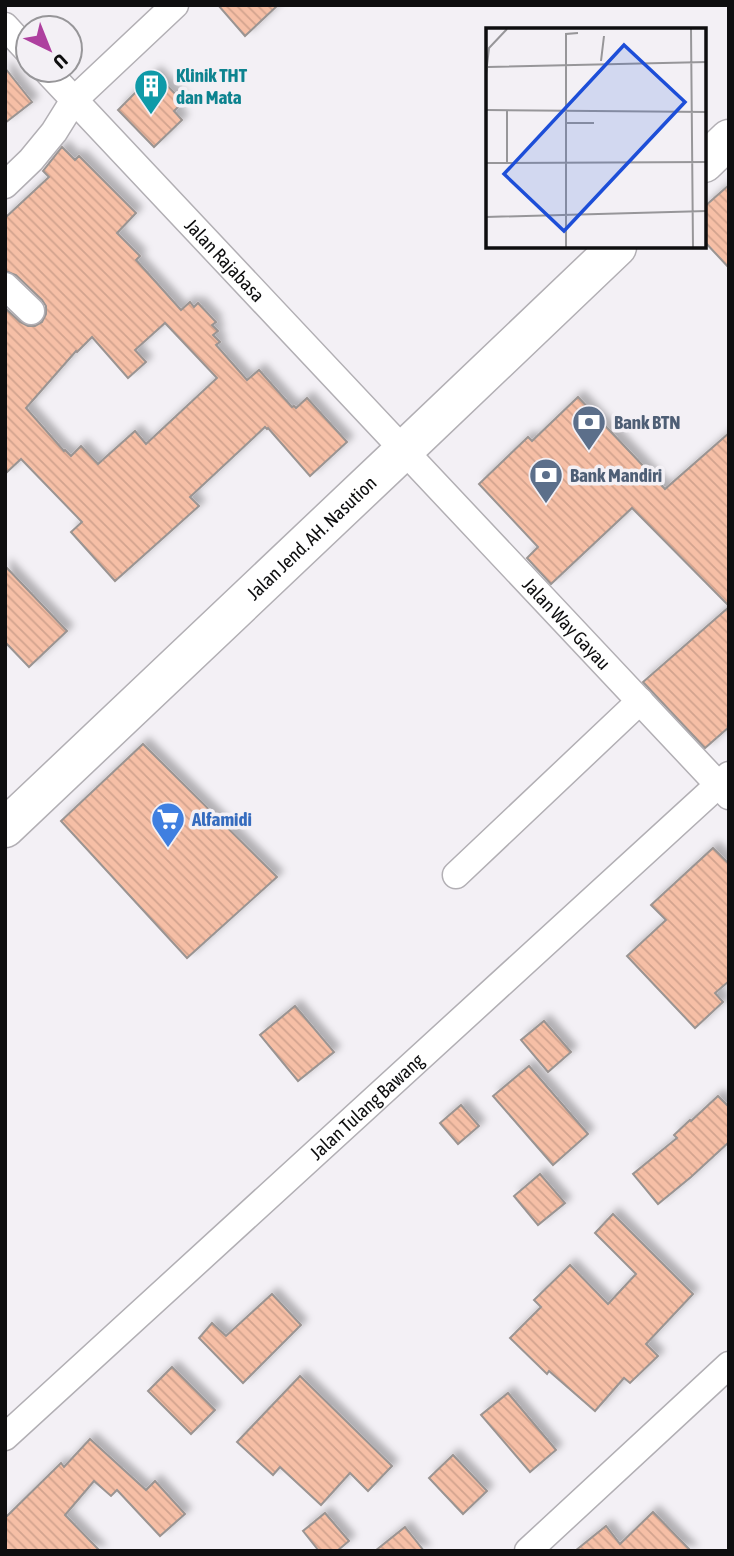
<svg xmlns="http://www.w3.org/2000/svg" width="734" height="1556" font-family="'Asap Condensed',sans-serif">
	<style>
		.building { fill: url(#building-back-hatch); stroke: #9a9492; stroke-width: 2; fill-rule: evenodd; filter: url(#shadow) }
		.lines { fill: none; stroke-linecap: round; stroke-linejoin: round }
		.minor-casing { stroke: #b2afb4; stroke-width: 29 }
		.highway-casing { stroke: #b2afb4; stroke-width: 41 }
		.minor { stroke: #fff; stroke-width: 26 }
		.highway { stroke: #fff; stroke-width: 38 }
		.labels { text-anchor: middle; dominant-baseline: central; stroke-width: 7; stroke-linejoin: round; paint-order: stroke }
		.culture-label { font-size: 19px; font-weight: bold; fill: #0d838f; stroke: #f3f0f5; text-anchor: start }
		.street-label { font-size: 19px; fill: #0e0e0f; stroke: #f3f0f5 }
		.service-label { font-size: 19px; font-weight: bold; fill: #4e5e75; stroke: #f3f0f5; text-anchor: start }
		.shop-label { font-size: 19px; font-weight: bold; fill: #366cbe; stroke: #f3f0f5; text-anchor: start }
		.inset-road { fill: none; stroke: #979699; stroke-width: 2 }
		.view { fill: #1d4ed8; fill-opacity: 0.15; stroke: #1d4ed8; stroke-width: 3.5 }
		.inset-edge { fill: none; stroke: #0e0e0f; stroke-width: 3.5 }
	</style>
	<defs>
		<pattern id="building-back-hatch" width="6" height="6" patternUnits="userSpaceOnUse" patternTransform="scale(1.75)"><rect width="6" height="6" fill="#f6bfa6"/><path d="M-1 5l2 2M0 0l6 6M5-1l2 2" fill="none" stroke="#d2a38e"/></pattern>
		<filter id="shadow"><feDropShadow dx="6" dy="-6" stdDeviation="3.5" flood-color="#0004"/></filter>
	</defs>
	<rect width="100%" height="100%" fill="#f3f0f5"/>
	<!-- building -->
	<g class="building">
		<path d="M218 5H278L245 36Z"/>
		<path d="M5 68 32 102 5 123Z"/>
		<path d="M155 73 183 102 174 111 182 120 154 147 118 110Z"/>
		<path d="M62 147 75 160 79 156 136 213 117 233 140 256 136 260 181 310 190 302 194 307 198 303 216 322 212 325 218 331 213 335 220 342 216 345 247 380 259 370 292 407 294 406 296 408 307 398 347 442 310 476 268 428 267 429 265 427 190 497 199 506 115 581 71 532 82 522 21 459 5 474V308L20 322 28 326H35L42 322 46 314V306L42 300 16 275 5 271V218L49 177 43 171ZM165 323 217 378 146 444 135 431 98 464 81 446 71 456 65 450 64 451 26 408 76 351 77 352 92 337 128 378 146 362 135 350Z"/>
		<path d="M729 185V268L704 241V207Z"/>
		<path d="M578 397 665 489 729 433V606L632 508 551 584 527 558 538 547 479 484 528 437 532 441Z"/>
		<path d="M5 566 67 631 29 667 5 642Z"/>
		<path d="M729 607V727L705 748 643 682Z"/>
		<path d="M143 744 277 877 187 958 61 821Z"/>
		<path d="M713 848 729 864V981L715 993 723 1002 695 1028 627 956 666 920 651 905Z"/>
		<path d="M295 1006 334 1052 298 1081 260 1035Z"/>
		<path d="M544 1021 571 1052 548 1072 521 1040Z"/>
		<path d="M529 1066 588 1134 553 1165 493 1096Z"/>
		<path d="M718 1096 729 1107V1142L691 1177 658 1204 633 1174 677 1138 674 1135 690 1120 691 1121Z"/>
		<path d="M461 1105 479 1126 458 1144 440 1123Z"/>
		<path d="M540 1174 565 1203 538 1225 514 1196Z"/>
		<path d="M613 1214 693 1294 646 1344 658 1356 630 1383 624 1378 595 1411 549 1371 547 1374 510 1338 541 1307 534 1300 570 1265 608 1304 636 1274 595 1233Z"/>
		<path d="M272 1294 301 1325 243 1383 199 1338 212 1323 226 1336Z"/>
		<path d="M172 1367 215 1410 191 1434 148 1391Z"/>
		<path d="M300 1376 392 1466 368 1491 350 1473 321 1505 280 1467 273 1475 237 1442Z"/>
		<path d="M508 1393 556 1450 530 1472 481 1415Z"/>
		<path d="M90 1439 146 1490 155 1481 185 1514 160 1536 117 1490 111 1496 94 1481 65 1515 100 1551H5V1518L61 1463 64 1467Z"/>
		<path d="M453 1455 487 1491 463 1514 429 1478Z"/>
		<path d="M653 1512 691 1551H575L606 1526 620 1544Z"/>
		<path d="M325 1513 349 1541 337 1551H319L303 1531Z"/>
		<path d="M405 1527 424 1551H375Z"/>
	</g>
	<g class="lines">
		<!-- minor casing -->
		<g class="minor-casing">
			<g id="minor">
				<path d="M5 26 28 51"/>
				<path id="s1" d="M46 70 729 796"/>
				<path d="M5 185 31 160 54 132 74 100 175 5"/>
				<path d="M5 286 31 311"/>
				<path d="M456 875 640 701"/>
				<path id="s2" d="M5 1437 729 775"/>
				<path d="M528 1551 729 1365"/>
			</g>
		</g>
		<!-- highway casing -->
		<g class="highway-casing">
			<g id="highway">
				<path d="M704 163 729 139"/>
				<path id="s3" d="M5 828 404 450 617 247"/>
			</g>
		</g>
		<!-- minor -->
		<use href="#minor" class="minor"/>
		<!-- highway -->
		<use href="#highway" class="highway"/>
	</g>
	<!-- icons -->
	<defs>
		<g id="building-pin" transform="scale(1.75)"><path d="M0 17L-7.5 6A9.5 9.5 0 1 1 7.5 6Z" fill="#0f9aa8" stroke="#f3f0f5"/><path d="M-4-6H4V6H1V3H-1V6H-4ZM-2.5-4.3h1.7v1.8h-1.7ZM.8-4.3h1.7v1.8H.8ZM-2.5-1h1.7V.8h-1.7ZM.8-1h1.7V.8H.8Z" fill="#fff"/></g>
		<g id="bank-pin" transform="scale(1.75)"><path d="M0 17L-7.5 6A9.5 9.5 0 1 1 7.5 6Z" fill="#5c6f8a" stroke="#f3f0f5"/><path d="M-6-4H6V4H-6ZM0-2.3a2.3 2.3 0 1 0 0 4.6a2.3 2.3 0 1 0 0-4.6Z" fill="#fff"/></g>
		<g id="supermarket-pin" transform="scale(1.75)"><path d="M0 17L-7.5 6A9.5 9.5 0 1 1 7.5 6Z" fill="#3f7fe0" stroke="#f3f0f5"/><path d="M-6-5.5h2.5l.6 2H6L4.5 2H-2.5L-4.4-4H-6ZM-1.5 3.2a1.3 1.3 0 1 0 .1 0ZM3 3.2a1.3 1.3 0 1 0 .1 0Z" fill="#fff"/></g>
	</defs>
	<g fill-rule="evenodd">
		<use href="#building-pin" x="151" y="86"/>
		<use href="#bank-pin" x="589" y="422"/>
		<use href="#bank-pin" x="546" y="475"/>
		<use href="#supermarket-pin" x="168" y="819"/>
	</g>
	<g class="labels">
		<!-- culture labels -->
		<g class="culture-label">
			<text x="176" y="75">Klinik THT<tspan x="176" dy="22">dan Mata</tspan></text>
		</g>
		<!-- street labels -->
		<g class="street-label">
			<text stroke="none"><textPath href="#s1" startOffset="261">Jalan Rajabasa</textPath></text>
			<text stroke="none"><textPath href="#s3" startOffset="422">Jalan Jend. AH. Nasution</textPath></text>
			<text stroke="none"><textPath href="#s1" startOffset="760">Jalan Way Gayau</textPath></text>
			<text stroke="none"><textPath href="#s2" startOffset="490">Jalan Tulang Bawang</textPath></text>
		</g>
		<!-- service labels -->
		<g class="service-label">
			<text x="614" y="422">Bank BTN</text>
			<text x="570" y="475">Bank Mandiri</text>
		</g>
		<!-- shop labels -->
		<g class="shop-label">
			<text x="192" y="819">Alfamidi</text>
		</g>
	</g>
	<!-- overview -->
	<g transform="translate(486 28)">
		<rect width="220" height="220" fill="#f3f0f5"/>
		<path class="inset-road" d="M205 1 207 220M115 33 118 8M2 39 221 34M0 46 3 20 21 1M0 82 221 84M21 82V135M80 95H108M0 135 221 134M0 189 221 183M80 220V6L92 5"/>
		<path class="view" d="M138 17 199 74 78 203 18 146Z"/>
		<rect width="220" height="220" class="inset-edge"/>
	</g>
	<!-- border -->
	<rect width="734" height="1556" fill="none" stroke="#0e0e0f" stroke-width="14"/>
	<!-- north arrow -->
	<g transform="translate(49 49) rotate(137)"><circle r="33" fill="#f3f0f5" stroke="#979699" stroke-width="2"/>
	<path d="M0-5L12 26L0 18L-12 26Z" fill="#ae409f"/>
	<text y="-10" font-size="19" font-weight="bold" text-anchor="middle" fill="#0e0e0f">U</text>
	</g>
</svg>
